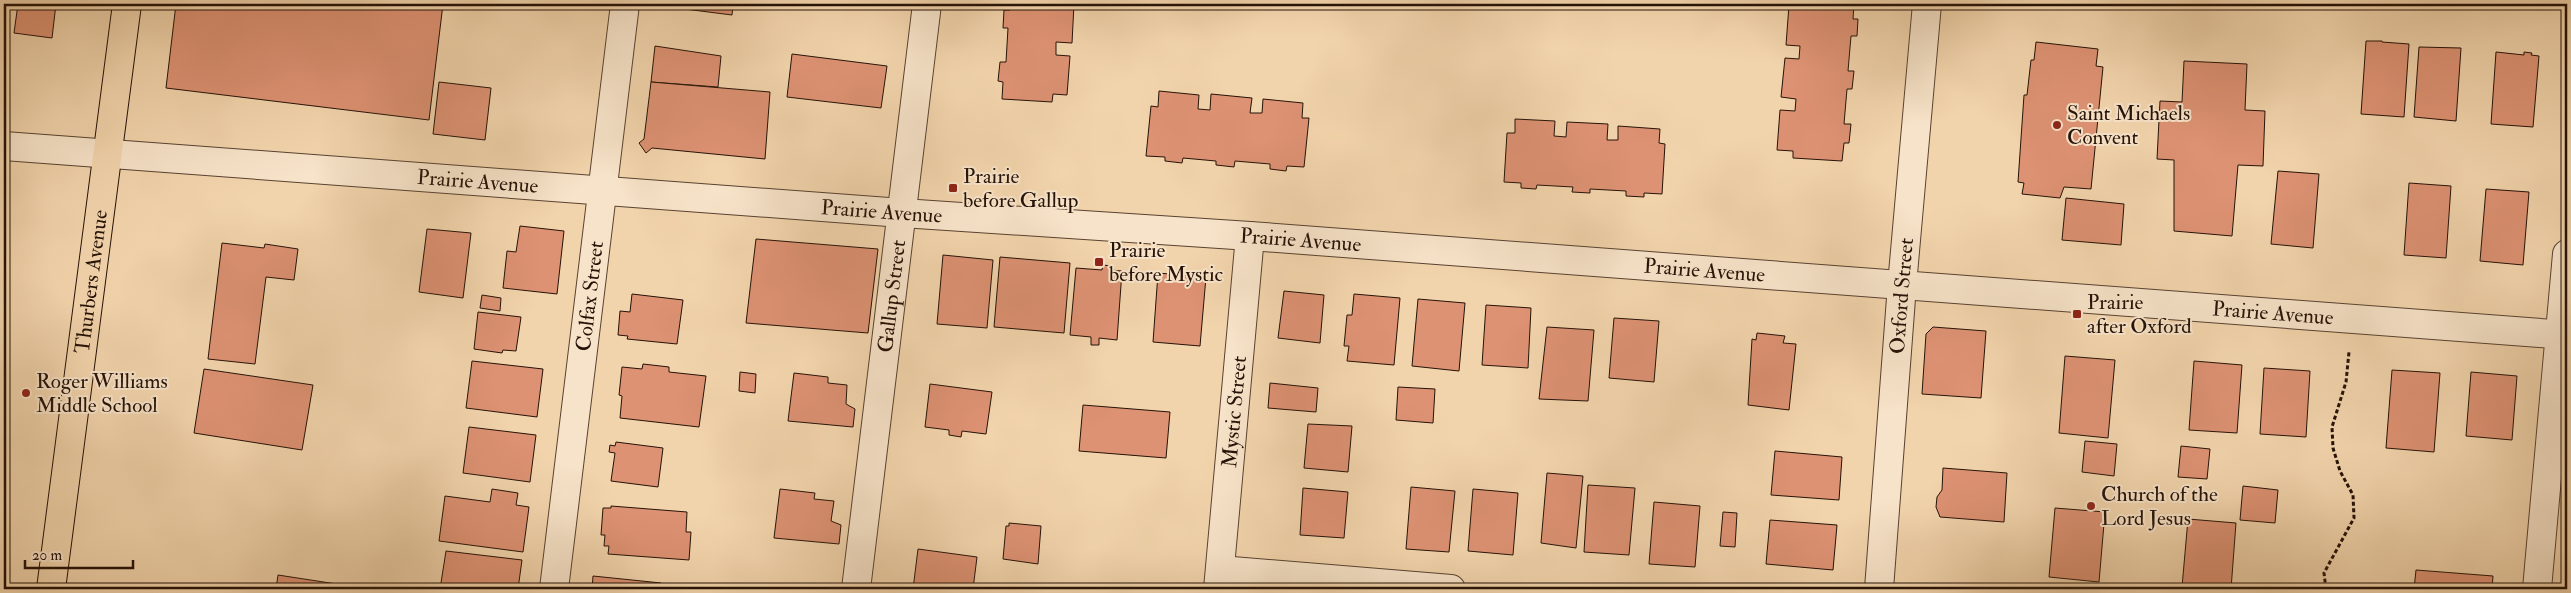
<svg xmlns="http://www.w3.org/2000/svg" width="2571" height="593" font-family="'IM FELL Double Pica',serif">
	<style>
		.building { fill: #dd9273; stroke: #251207 }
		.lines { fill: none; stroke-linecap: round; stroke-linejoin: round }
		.minor-casing { stroke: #584230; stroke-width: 30 }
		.major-casing { stroke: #251207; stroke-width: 30 }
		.path { stroke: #251207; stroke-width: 3; stroke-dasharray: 4 2.5; stroke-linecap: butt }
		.minor { stroke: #f7e3c9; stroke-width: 28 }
		.major { stroke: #f2d4ac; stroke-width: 28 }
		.poi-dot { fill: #8f2418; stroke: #f7e3c9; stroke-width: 2 }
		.labels { text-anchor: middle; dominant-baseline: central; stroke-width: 4; stroke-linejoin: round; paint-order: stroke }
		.poi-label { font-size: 21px; fill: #251207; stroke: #f7e3c9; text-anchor: start }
		.street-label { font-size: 21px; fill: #251207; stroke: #f7e3c9 }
	</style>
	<rect width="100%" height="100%" fill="#f2d4ac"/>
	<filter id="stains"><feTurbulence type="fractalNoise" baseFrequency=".004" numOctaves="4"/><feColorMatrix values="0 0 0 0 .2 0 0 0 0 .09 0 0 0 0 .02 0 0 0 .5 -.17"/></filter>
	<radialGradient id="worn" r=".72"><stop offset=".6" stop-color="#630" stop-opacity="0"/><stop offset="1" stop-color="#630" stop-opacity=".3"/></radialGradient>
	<!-- building -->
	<g class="building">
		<path d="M18 4H56L52 38 14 33Z"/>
		<path d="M176 4H443L429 120 166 88Z"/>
		<path d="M669 4H733L732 15 669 7Z"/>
		<path d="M1010 4H1074L1072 43 1056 42V55L1070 56 1067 95 1053 94 1052 102 1002 99 1003 82 998 81 1000 62H1006L1008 28H1003L1004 10H1010Z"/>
		<path d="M1524 4H1583V8Z"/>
		<path d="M1803 4H1854L1853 19H1858L1857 36H1851L1848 71H1854L1852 89H1847L1844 124H1851L1849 143H1844L1842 161 1793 158V151L1777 150 1780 110 1795 111 1796 99 1781 97 1785 58 1799 59 1800 46 1786 45 1789 5 1803 6Z"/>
		<path d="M2366 41H2382V42L2409 44 2404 117 2361 114Z"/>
		<path d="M2036 42 2098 49 2096 66 2103 67 2091 189 2064 187 2060 198 2022 194 2024 183 2018 182 2024 95H2027L2031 60H2034Z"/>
		<path d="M655 46 721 56 718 87 651 82Z"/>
		<path d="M2419 47 2461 48 2456 121 2414 117Z"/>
		<path d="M2496 52 2524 55V52L2532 53 2531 55 2539 56 2533 127 2491 124Z"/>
		<path d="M792 54 887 66 881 108 787 97Z"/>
		<path d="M2184 61 2247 64 2245 110 2265 111 2263 166 2238 165 2232 236 2174 231V160L2157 159 2160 101 2182 102Z"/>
		<path d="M439 82 491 88 485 140 433 134Z"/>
		<path d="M651 82 770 92 765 159 652 148 646 153 639 143 644 139Z"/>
		<path d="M1159 91 1199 95 1198 109 1210 110 1211 94 1252 98 1250 113H1262L1263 99 1303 103 1302 118H1309L1304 167 1287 166 1286 171 1270 169V164L1235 161 1234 167 1216 165V161L1183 158 1182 163 1165 161V157L1146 156 1151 106 1158 107Z"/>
		<path d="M1515 119 1555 121 1554 136 1566 137 1567 122 1608 124 1607 140H1618V126L1660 129 1659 143 1665 144 1662 194 1644 193V197L1626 196V191L1590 189V193L1572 192 1573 187 1537 185 1536 189 1521 188V183L1504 182 1507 133H1515Z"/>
		<path d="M2278 171 2319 174 2313 248 2271 244Z"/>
		<path d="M2409 183 2451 186 2446 258 2404 255Z"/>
		<path d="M2486 189 2529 192 2523 265 2480 261Z"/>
		<path d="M2066 198 2124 204 2121 245 2062 240Z"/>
		<path d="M520 226 564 231 557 294 503 288 507 251 516 252Z"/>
		<path d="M427 229 471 233 463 298 419 292Z"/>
		<path d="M756 239 878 249 868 333 746 323Z"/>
		<path d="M222 243 264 248 265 244 298 249 294 280 266 277 255 364 208 359Z"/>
		<path d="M943 255 993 260 987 328 937 324Z"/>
		<path d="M1000 257 1070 263 1064 333 994 327Z"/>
		<path d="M1103 265 1112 266 1111 270 1122 271 1117 340 1099 338V345H1091V337L1070 335 1076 268 1102 270Z"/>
		<path d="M1158 273 1206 277 1200 346 1153 342Z"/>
		<path d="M1284 291 1324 295 1320 343 1278 338Z"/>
		<path d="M632 294 683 300 677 344 627 339 628 336 618 335 620 311 630 312Z"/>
		<path d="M1354 294 1400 298 1394 365 1347 361 1349 346H1344L1347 315H1352Z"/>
		<path d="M482 295 501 298 500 311 480 308Z"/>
		<path d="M1418 299 1465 303 1459 371 1412 366Z"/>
		<path d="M1486 305 1531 308 1528 368 1482 365Z"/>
		<path d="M478 312 521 317 516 351 503 350 502 353 474 349Z"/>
		<path d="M1614 318 1659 321 1654 382 1609 378Z"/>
		<path d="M1547 327 1594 330 1588 401 1539 399Z"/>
		<path d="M1933 327 1986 331 1981 398 1922 394 1926 334Z"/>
		<path d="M1757 333 1785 336 1783 343 1796 344 1789 410 1748 405 1752 339 1756 340Z"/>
		<path d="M2065 356 2115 360 2108 438 2059 433Z"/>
		<path d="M472 361 543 369 537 417 466 408Z"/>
		<path d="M2194 361 2242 365 2237 433 2189 430Z"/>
		<path d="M643 364 669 367V372L706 376 699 427 620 418 622 396 619 395 622 367 642 369Z"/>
		<path d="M2264 368 2310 371 2306 437 2260 434Z"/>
		<path d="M204 369 313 385 302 450 194 433Z"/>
		<path d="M2392 370 2440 373 2434 452 2386 448Z"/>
		<path d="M740 372 756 374 755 393 739 391Z"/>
		<path d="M2471 372 2517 376 2512 440 2466 436Z"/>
		<path d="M794 373 828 377V383L847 385 846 404 855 409 853 427 788 421Z"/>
		<path d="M1270 383 1318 388 1316 412 1268 408Z"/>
		<path d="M930 384 992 392 986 434 962 431 961 437 949 435V430L925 427Z"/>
		<path d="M1398 387 1435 389 1433 423 1396 420Z"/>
		<path d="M1083 405 1170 412 1166 458 1079 451Z"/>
		<path d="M1308 424 1352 426 1348 472 1304 468Z"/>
		<path d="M469 427 536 435 530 482 463 473Z"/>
		<path d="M2085 441 2117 444 2114 476 2082 472Z"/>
		<path d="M616 442 663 448 658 487 611 481 615 453 609 452 610 445 615 446Z"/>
		<path d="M2181 446 2210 449 2207 479 2178 477Z"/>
		<path d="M1775 451 1842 457 1839 500 1771 495Z"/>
		<path d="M1943 468 2007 473 2004 522 1940 517 1936 507 1937 497 1942 490Z"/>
		<path d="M1547 473 1583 476 1576 548 1541 543Z"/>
		<path d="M1588 485 1635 488 1629 555 1584 552Z"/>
		<path d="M2243 486 2278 490 2275 523 2240 520Z"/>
		<path d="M1411 487 1455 491 1449 552 1406 549Z"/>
		<path d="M1303 488 1348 492 1344 538 1300 535Z"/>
		<path d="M492 489 518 493 516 505 529 507 523 552 439 541 445 496 490 502Z"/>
		<path d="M780 489 815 493 814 499 834 501 831 521 841 525 839 544 774 538Z"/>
		<path d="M1473 489 1518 493 1513 555 1468 551Z"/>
		<path d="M1654 502 1700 506 1695 567 1649 564Z"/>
		<path d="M611 506 687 512 686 532H691L689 560 608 554 609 546H604L605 535H601L603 508H611Z"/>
		<path d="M2055 508 2105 512 2099 582 2049 577Z"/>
		<path d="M1723 512 1737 513 1735 547 1720 546Z"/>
		<path d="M2188 519 2236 523 2231 589 2182 587Z"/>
		<path d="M1770 520 1837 525 1833 570 1766 564Z"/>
		<path d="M1009 523 1041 526 1038 564 1003 559 1006 526H1009Z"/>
		<path d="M918 549 977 557 973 589H913Z"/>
		<path d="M446 551 522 560 518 589H440Z"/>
		<path d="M2416 570 2493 576 2492 589H2414Z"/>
		<path d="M278 575 369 589H276Z"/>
		<path d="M593 576 661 583V589H592Z"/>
		<path d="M716 585 729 586V589H716Z"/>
	</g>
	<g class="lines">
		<!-- minor casing -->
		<g class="minor-casing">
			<g id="minor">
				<path id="s1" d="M4 146 902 213 1250 236 2567 335"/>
				<path d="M1220 570 1451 589"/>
				<path id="s2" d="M554 589 625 4"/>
				<path id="s3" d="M856 589 927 4"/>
				<path id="s4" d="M1218 589 1250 236"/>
				<path id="s5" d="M1879 589 1902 285 1927 4"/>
				<path d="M2537 589 2567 254"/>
			</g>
		</g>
		<!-- major casing -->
		<g class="major-casing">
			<g id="major">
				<path id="s6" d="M51 589 127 4"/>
			</g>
		</g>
		<!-- path -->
		<path class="path" d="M2326 589 2324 573 2354 518 2353 495 2340 471 2333 448 2332 427 2346 382 2349 352"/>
		<!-- minor -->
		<use href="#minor" class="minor"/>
		<!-- major -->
		<use href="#major" class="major"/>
	</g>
	<!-- markers -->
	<g class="poi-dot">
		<circle cx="2057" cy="125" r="5"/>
		<rect x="948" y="183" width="10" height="10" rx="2.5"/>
		<rect x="1094" y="257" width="10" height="10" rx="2.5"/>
		<rect x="2072" y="309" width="10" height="10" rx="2.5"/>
		<circle cx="26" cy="393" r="5"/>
		<circle cx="2091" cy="506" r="5"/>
	</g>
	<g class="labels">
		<!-- poi labels -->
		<g class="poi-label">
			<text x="2067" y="113">Saint Michaels<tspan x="2067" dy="24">Convent</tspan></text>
			<text x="963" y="176">Prairie<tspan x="963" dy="24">before Gallup</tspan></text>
			<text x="1109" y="250">Prairie<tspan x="1109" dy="24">before Mystic</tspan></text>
			<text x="2087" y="302">Prairie<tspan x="2087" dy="24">after Oxford</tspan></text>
			<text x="36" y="381">Roger Williams<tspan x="36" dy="24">Middle School</tspan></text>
			<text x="2101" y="494">Church of the<tspan x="2101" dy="24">Lord Jesus</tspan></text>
		</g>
		<!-- street labels -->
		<g class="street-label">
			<text stroke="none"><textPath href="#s1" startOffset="475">Prairie Avenue</textPath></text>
			<text stroke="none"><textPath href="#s1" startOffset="880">Prairie Avenue</textPath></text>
			<text stroke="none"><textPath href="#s1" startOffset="1300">Prairie Avenue</textPath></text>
			<text stroke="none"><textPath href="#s1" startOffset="1705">Prairie Avenue</textPath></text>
			<text stroke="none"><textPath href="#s6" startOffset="310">Thurbers Avenue</textPath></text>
			<text stroke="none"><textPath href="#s5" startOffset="294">Oxford Street</textPath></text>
			<text stroke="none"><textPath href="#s2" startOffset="295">Colfax Street</textPath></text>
			<text stroke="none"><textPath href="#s3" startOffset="295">Gallup Street</textPath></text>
			<text stroke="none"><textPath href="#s1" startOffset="2275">Prairie Avenue</textPath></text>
			<text stroke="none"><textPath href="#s4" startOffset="178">Mystic Street</textPath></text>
		</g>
	</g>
	<!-- margin -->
	<rect width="2571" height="593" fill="none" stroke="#f2d4ac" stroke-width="20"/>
	<rect x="5" y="5" width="2561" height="583" fill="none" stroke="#251207" stroke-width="2.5"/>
	<rect x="10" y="10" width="2551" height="573" fill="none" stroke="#251207"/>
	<!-- scale -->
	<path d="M25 560v8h108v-8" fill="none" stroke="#251207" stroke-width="2.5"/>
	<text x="32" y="560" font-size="15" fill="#251207" stroke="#f7e3c9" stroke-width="4" paint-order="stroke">20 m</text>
	<rect width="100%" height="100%" filter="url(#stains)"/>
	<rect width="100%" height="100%" fill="url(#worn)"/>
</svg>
